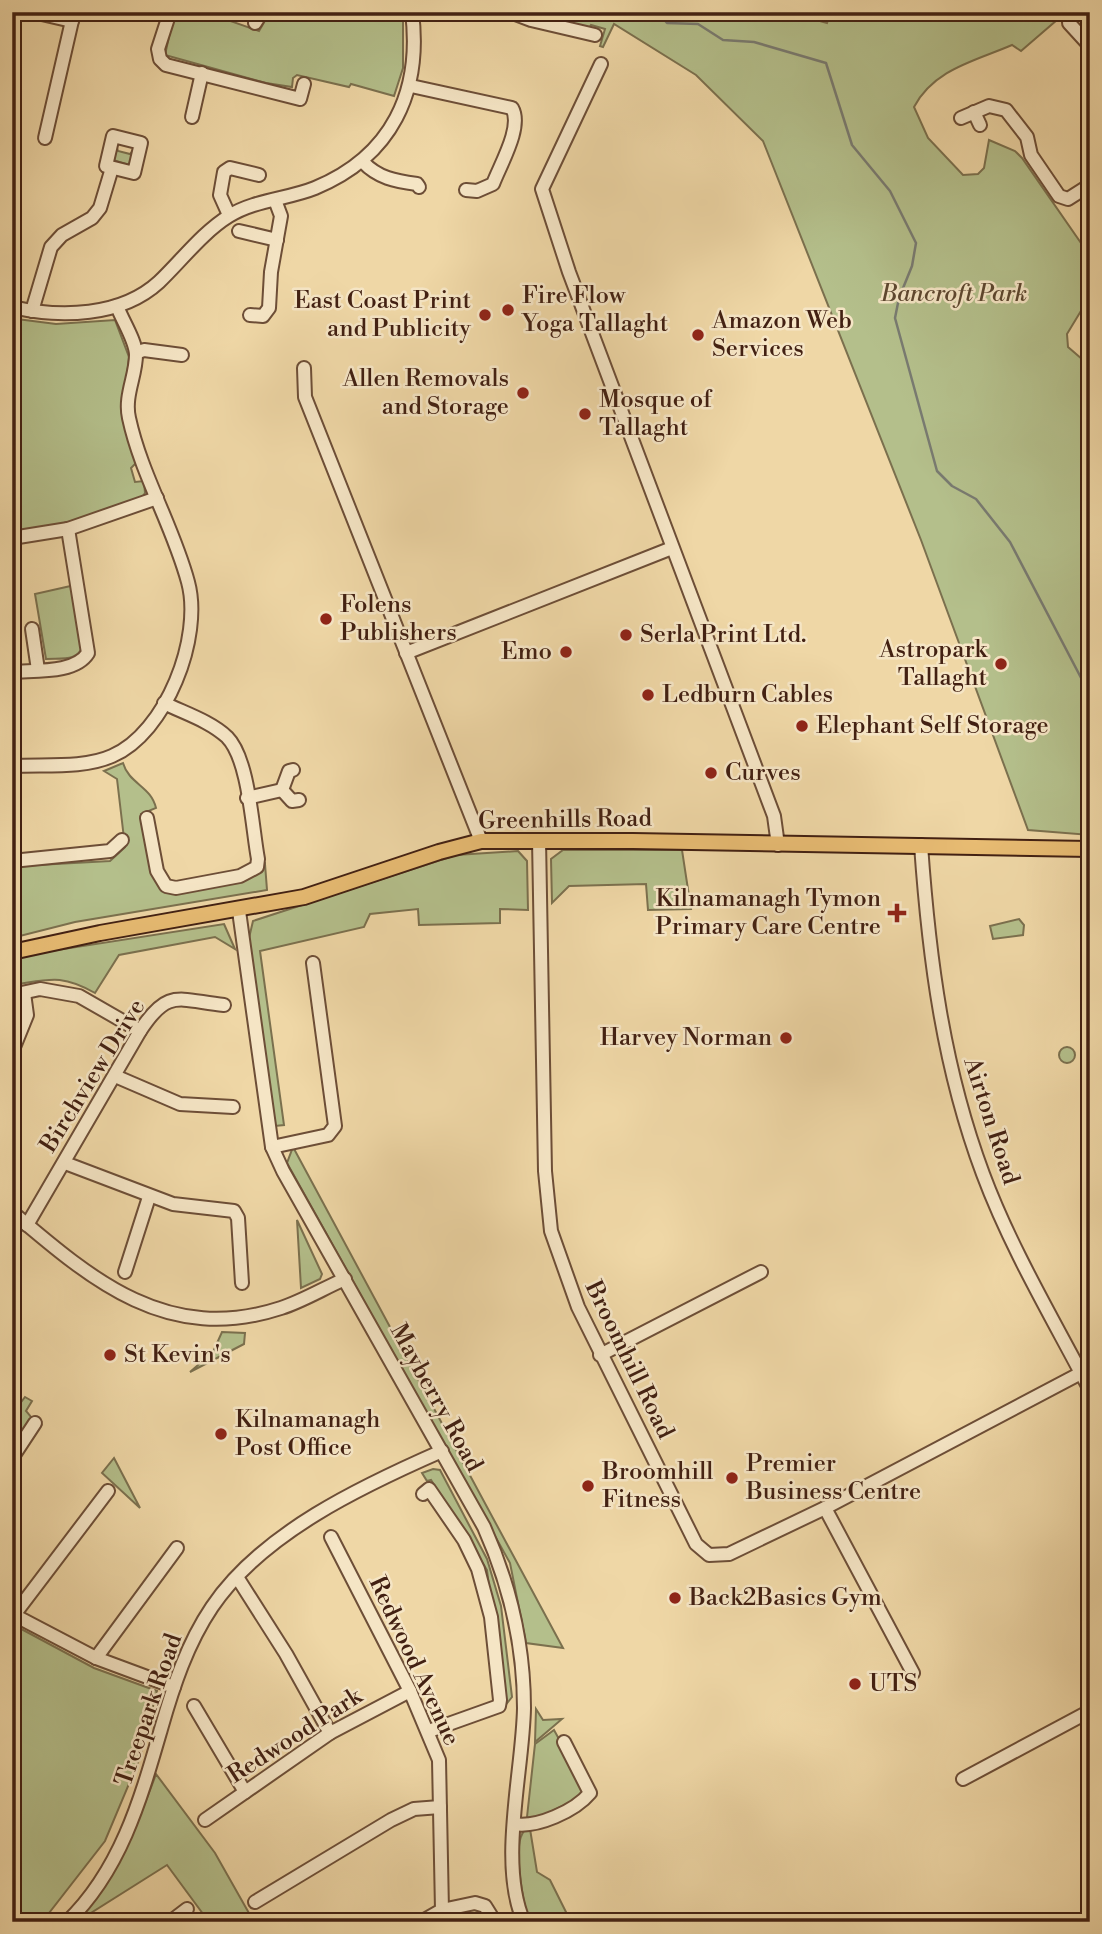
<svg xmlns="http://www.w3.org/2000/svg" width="1102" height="1934" font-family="'Libre Bodoni',serif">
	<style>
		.green { fill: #b4bf8b; stroke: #7b704e; stroke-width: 2 }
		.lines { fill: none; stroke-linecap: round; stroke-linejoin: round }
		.stream { stroke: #797b71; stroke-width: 2.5 }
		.minor-casing { stroke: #6d4e37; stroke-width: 16 }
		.major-casing { stroke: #422012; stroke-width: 18 }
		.minor { stroke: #f5e5c5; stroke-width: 12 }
		.major { stroke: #e8bc73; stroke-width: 14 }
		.poi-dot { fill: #8f2418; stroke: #f5e5c5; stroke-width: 2.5 }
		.labels { text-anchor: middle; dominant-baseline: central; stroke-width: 5; stroke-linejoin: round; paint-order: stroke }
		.park-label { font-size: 24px; font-style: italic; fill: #5e4830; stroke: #f5e5c5 }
		.poi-label { font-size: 24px; fill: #422012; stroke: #f5e5c5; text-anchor: start }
		.street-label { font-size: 24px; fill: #422012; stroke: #f5e5c5 }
	</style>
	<rect width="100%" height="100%" fill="#efd7a6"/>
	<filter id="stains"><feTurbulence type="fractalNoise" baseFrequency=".00286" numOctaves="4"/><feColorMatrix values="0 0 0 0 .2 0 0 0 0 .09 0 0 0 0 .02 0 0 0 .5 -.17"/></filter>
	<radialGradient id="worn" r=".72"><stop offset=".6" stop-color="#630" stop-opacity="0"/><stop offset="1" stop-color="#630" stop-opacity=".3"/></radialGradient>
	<!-- green -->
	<g class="green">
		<path d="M179 12H205L259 31 270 12H403V68L394 96 351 84 349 87 297 75 293 78 292 87 266 83 165 55 173 18Z"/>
		<path d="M535 12H788L827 23 831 12H1090V16L1057 20 1021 51 1012 45C975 61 934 69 914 107L928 138 963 175 978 174 984 168 989 140 1015 151 1022 158 1090 256V296L1067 334 1068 347 1090 366V835L1028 830 921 540 763 141 696 75 614 24 603 47 600 46 605 29 591 25 588 30 534 18Z"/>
		<path d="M116 145 118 151 130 154 134 149 129 165 113 160Z"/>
		<path d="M17 319 56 324 115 320 129 357 123 414 137 462 131 468 135 482 144 481 145 493 140 500 49 528 12 533V332Z"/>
		<path d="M75 585 83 645C78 662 62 658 46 659L35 594Z"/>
		<path d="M123 763C129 784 151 786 156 808L141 814 152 867 164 889 261 869 265 864 267 890 75 922 12 938V874L19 866 110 861 125 847 117 779 104 771Z"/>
		<path d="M563 850H682L691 909 648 910 646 884 569 886 552 903 551 859Z"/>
		<path d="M518 851 527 861 528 910 500 909V923L419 925 418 909 370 914 364 927 260 951 284 1125 275 1126 249 938 253 921 456 855Z"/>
		<path d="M1019 919 1024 925 1023 935 993 939 990 926Z"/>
		<path d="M224 924 235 949 215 937 119 955 95 993C60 973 48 980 12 985V957Z"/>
		<circle cx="1067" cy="1055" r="8"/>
		<path d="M293 1147 563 1648 526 1643 510 1563 287 1163Z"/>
		<path d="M297 1220 322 1274 320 1279 301 1288Z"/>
		<path d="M222 1332 245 1333 244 1344 190 1372 213 1352Z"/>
		<path d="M25 1397 32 1401 26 1411 32 1418 12 1448V1414Z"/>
		<path d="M114 1458 140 1508 102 1473Z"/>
		<path d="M433 1469 440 1470 487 1559 501 1606 512 1697 504 1707 487 1570 431 1480 427 1481 422 1473Z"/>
		<path d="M12 1624 94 1668 157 1691 139 1760 105 1841 42 1922H12Z"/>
		<path d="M536 1709 543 1720 562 1719 535 1742Z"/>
		<path d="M554 1730 583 1783 581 1797 534 1820 527 1817 535 1744Z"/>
		<path d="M156 1774 215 1853 254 1922H209L167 1865 86 1916 84 1911C119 1866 137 1827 156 1774Z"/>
		<path d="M530 1829 537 1872 550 1880 571 1922H530C523 1905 512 1845 524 1831Z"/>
	</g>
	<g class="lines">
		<!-- stream -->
		<path class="stream" d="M658 12 667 23 698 24 723 40 754 42 826 63 852 145 890 191 916 243 912 266 899 298 895 318 937 471 952 486 976 499 1010 542 1090 695"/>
		<!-- minor casing -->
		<g class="minor-casing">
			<g id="minor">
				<path d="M33 12 72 21"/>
				<path d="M170 12 158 49 160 59 166 65 300 99 304 84"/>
				<path d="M510 12 531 20 595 35"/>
				<path d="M255 23 262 12"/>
				<path d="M1069 23 1090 46"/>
				<path d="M601 64 542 189 569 272 774 816 778 845"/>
				<path d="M411 86 512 108C523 127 500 165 493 184L477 191 466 190"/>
				<path d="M974 112 980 125"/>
				<path d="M192 117 202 73"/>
				<path d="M961 118 989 106 1006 110 1027 137 1031 155 1059 196 1068 199 1090 185"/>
				<path d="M113 136 141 143 134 173 106 166Z"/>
				<path d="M45 138 74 12"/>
				<path d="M363 162C378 178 395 181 417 184L419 187"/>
				<path d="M229 215 220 195 224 172 230 168 259 175"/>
				<path d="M239 231 277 240"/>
				<path d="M12 307C60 318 121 317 159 282 181 261 203 232 229 216 254 200 288 199 315 188 392 156 422 92 412 12"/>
				<path d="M32 311 51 247 62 235 92 218 100 208 112 168"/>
				<path d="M250 315 263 316 269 308 271 272 281 216 275 200"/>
				<path d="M136 353 144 350 182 355"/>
				<path d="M304 368 305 397 481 841"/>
				<path d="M12 538 68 529 157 498"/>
				<path d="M32 629 38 670"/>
				<path d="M406 653 672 548"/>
				<path d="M12 672C35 670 75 674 88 653L68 529"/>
				<path d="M12 766C43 764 83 769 112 756 166 733 203 637 188 582 173 526 141 474 129 418 124 396 136 376 136 355 136 341 122 320 117 306"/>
				<path d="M293 770 289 771 282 790 292 801 299 800"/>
				<path d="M247 798 282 790"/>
				<path d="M147 818 157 871 166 886 176 888 240 876 257 867 258 859C252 827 249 759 227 737 210 721 184 713 164 703"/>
				<path d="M539 840 545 1171 551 1231 578 1307 696 1544 709 1555 729 1554 825 1508 1081 1373"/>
				<path d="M921 845C929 958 943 1067 983 1174 1011 1249 1053 1319 1090 1390"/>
				<path d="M12 861 110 851 122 840"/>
				<path d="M239 911 272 1147 283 1171 484 1527C510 1585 524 1644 524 1708 523 1771 498 1864 524 1922"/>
				<path d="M12 995 40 989 79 996 140 1031"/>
				<path d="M12 1052 27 1015 24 993"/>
				<path d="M115 1076 180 1104 233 1107"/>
				<path d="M272 1147 328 1135 335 1126 313 963"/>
				<path d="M65 1163 173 1204 234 1211 238 1218 242 1283"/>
				<path d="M12 1212C93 1281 168 1345 281 1308 303 1301 324 1288 345 1279"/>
				<path d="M27 1225 140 1031C168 988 178 1000 224 1005"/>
				<path d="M125 1272 149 1197"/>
				<path d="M600 1355 761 1272"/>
				<path d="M12 1458 35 1423"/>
				<path d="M423 1494 429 1489 464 1540 478 1569 491 1617 500 1700 499 1706 429 1731"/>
				<path d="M825 1508 913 1673"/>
				<path d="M331 1537 410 1691 439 1760 442 1910 421 1922"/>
				<path d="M237 1577 286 1654 330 1733"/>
				<path d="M12 1614 96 1658 174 1687"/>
				<path d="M14 1615 108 1491"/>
				<path d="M96 1658 177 1548"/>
				<path d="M194 1706 245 1792"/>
				<path d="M963 1779 1090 1711"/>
				<path d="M205 1820 330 1733 410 1691"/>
				<path d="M514 1824C537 1828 575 1811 590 1793L564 1742"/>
				<path d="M255 1902 391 1820 414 1809 440 1807"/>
				<path d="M442 1910 475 1903 485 1906 495 1922"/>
				<path d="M67 1922C121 1870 141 1798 161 1729 173 1687 187 1644 212 1607 262 1533 362 1486 442 1451"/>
				<path d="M170 1922 187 1909"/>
			</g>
		</g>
		<!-- major casing -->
		<g class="major-casing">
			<path id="major" d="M12 952 100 933 304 897 439 852 481 841H633L1090 849"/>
		</g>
		<!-- minor -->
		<use href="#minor" class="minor"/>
		<!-- major -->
		<use href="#major" class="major"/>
	</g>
	<!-- markers -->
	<g class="poi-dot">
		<circle cx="508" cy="310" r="7"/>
		<circle cx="485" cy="315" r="7"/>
		<circle cx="698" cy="335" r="7"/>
		<circle cx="523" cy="393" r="7"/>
		<circle cx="585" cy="414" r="7"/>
		<circle cx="326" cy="619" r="7"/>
		<circle cx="626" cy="635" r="7"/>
		<circle cx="566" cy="652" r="7"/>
		<circle cx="1001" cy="664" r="7"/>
		<circle cx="648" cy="695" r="7"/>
		<circle cx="802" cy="726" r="7"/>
		<circle cx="711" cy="773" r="7"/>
		<path d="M893.5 902.5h7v7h7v7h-7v7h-7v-7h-7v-7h7z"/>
		<circle cx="786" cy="1038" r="7"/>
		<circle cx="110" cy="1355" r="7"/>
		<circle cx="221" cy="1434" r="7"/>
		<circle cx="732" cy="1478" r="7"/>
		<circle cx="588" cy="1486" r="7"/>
		<circle cx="675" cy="1598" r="7"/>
		<circle cx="855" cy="1684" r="7"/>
	</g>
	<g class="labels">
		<!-- park labels -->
		<g class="park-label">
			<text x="954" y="294">Bancroft Park</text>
		</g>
		<!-- poi labels -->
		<g class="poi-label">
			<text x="522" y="296">Fire Flow<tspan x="522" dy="28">Yoga Tallaght</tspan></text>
			<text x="471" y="301" text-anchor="end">East Coast Print<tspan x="471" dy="28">and Publicity</tspan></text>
			<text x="712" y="321">Amazon Web<tspan x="712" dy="28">Services</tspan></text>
			<text x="509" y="379" text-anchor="end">Allen Removals<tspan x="509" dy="28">and Storage</tspan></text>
			<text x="599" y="400">Mosque of<tspan x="599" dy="28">Tallaght</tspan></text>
			<text x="340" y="605">Folens<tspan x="340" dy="28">Publishers</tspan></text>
			<text x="640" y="635">Serla Print Ltd.</text>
			<text x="987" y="650" text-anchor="end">Astropark<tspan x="987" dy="28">Tallaght</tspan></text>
			<text x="552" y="652" text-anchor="end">Emo</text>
			<text x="662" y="695">Ledburn Cables</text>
			<text x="816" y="726">Elephant Self Storage</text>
			<text x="725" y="773">Curves</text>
			<text x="881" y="899" text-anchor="end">Kilnamanagh Tymon<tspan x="881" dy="28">Primary Care Centre</tspan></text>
			<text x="772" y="1038" text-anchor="end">Harvey Norman</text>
			<text x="124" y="1355">St Kevin's</text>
			<text x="235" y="1420">Kilnamanagh<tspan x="235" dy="28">Post Office</tspan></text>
			<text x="746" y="1464">Premier<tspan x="746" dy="28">Business Centre</tspan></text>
			<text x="602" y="1472">Broomhill<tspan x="602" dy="28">Fitness</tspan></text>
			<text x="689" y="1598">Back2Basics Gym</text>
			<text x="869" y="1684">UTS</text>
		</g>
		<!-- street labels -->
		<g class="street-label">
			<text transform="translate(565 820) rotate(-1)">Greenhills Road</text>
			<text transform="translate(93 1076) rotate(-58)">Birchview Drive</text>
			<text transform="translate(991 1121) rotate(72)">Airton Road</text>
			<text transform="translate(629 1360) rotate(64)">Broomhill Road</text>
			<text transform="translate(436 1398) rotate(61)">Mayberry Road</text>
			<text transform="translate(414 1661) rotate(65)">Redwood Avenue</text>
			<text transform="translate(149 1710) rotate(-71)">Treepark Road</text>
			<text transform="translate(295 1736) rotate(-33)">Redwood Park</text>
		</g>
	</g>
	<!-- margin -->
	<rect width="1102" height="1934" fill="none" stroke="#efd7a6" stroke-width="42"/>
	<rect x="14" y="14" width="1074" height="1906" fill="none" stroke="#422012" stroke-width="3.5"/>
	<rect x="21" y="21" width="1060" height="1892" fill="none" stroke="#422012" stroke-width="2"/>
	<rect width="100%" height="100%" filter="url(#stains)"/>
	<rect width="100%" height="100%" fill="url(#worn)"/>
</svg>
